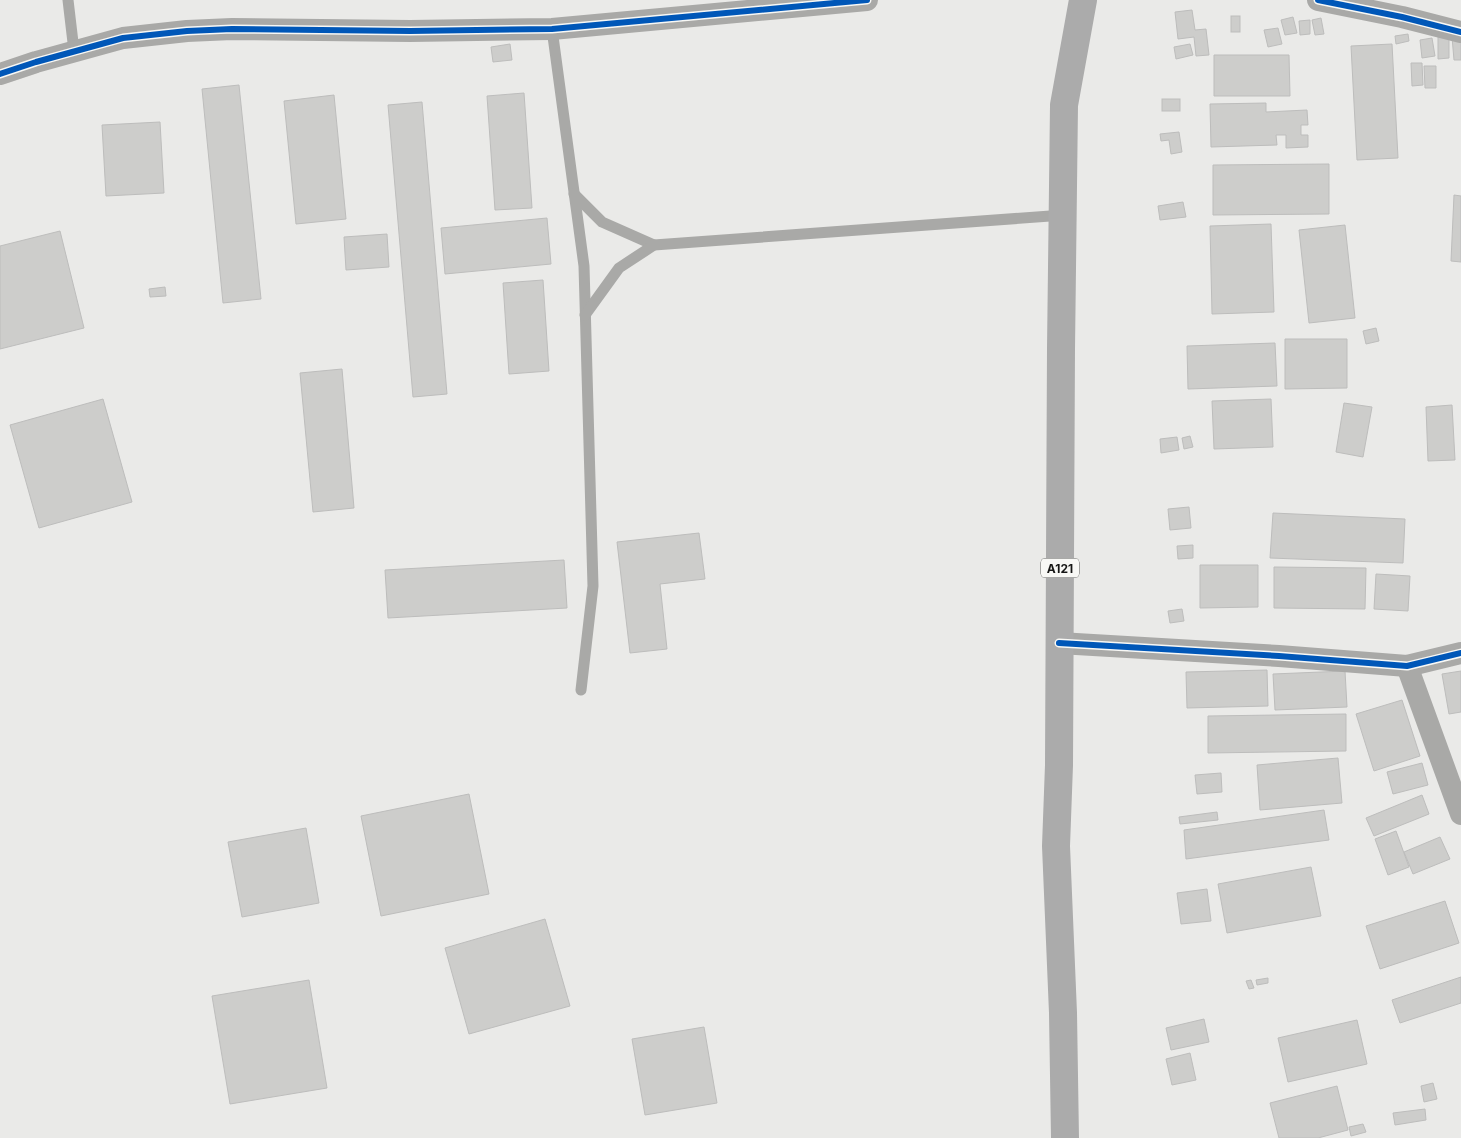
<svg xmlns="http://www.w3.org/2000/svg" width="1461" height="1138" font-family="Inter,sans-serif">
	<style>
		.building { fill: #cdcdcb; stroke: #bdbdbc }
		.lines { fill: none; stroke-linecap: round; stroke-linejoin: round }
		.lane { stroke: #a9a9a7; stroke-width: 11 }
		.street { stroke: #a9a9a7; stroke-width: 22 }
		.primary { stroke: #ababab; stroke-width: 28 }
		.cycleway-casing { stroke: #f8f8f5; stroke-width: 9 }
		.cycleway { stroke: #0057b8; stroke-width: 6 }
		.labels { text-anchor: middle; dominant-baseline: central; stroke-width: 4; stroke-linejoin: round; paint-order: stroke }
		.shield { fill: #f8f8f5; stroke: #5a5a58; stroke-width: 1 }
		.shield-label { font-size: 12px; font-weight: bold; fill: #161615 }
	</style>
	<rect width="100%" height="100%" fill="#eaeae8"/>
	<!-- building -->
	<g class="building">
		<path d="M1192 10 1195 30 1206 29 1209 55 1196 56 1194 37 1178 39 1175 12Z"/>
		<rect x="1231" y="16" width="9" height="16"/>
		<path d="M1293 17 1297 33 1285 35 1281 20Z"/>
		<path d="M1321 18 1324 34 1315 35 1312 20Z"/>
		<path d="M1310 20V34L1300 35 1299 21Z"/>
		<path d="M1278 28 1282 44 1268 47 1264 30Z"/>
		<path d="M1408 34 1409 41 1396 44 1395 36Z"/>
		<path d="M1461 36V60H1454L1452 37Z"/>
		<path d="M1438 37H1449V58L1438 59Z"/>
		<path d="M1432 38 1435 56 1422 58 1420 40Z"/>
		<path d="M510 44 512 60 493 62 491 47Z"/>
		<path d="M1190 44 1193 55 1176 59 1174 47Z"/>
		<path d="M1392 44 1398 158 1357 160 1351 46Z"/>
		<path d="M1214 55H1289L1290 96H1214Z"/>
		<path d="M1411 63H1422L1423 85 1412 86Z"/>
		<path d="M1424 66H1436V88H1425Z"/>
		<path d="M239 85 261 299 223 303 202 89Z"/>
		<path d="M524 93 532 208 495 210 487 96Z"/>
		<path d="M334 95 346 219 296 224 284 101Z"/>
		<rect x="1162" y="99" width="18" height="12"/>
		<path d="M422 102 447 394 413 397 388 105Z"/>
		<path d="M1266 103V112L1307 110 1308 125H1301V135H1308V147L1286 148V135H1276L1277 145 1211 147 1210 104Z"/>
		<path d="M160 122 164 193 106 196 102 125Z"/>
		<path d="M1179 132 1182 152 1171 154 1169 140 1161 141 1160 134Z"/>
		<path d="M1329 164V214L1213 215V165Z"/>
		<path d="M1454 195 1461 196V262L1451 261Z"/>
		<path d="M1183 202 1186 217 1160 220 1158 206Z"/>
		<path d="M547 218 551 264 445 274 441 228Z"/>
		<path d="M1271 224 1274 312 1212 314 1210 226Z"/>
		<path d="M1345 225 1355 318 1309 323 1299 230Z"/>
		<path d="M60 231 84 328 0 349V246Z"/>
		<path d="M387 234 389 267 346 270 344 237Z"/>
		<path d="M543 280 549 371 509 374 503 283Z"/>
		<path d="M165 287 166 296 150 297 149 289Z"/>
		<path d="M1376 328 1379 341 1366 344 1363 331Z"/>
		<path d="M1285 339H1347V388L1285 389Z"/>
		<path d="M1275 343 1277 386 1188 389 1187 346Z"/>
		<path d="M342 369 354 508 313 512 300 373Z"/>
		<path d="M103 399 132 502 39 528 10 425Z"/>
		<path d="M1271 399 1273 447 1214 449 1212 401Z"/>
		<path d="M1344 403 1372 407 1363 457 1336 452Z"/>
		<path d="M1452 405 1455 460 1428 461 1426 407Z"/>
		<path d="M1190 436 1193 447 1184 449 1182 438Z"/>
		<path d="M1177 437 1179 450 1161 453 1160 439Z"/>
		<path d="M1189 507 1191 528 1170 530 1168 509Z"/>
		<path d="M1273 513 1405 519 1403 563 1270 558Z"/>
		<path d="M699 533 705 579 660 584 667 649 630 653 617 542Z"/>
		<path d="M1193 545V558L1178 559 1177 546Z"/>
		<path d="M564 560 567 608 388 618 385 570Z"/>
		<path d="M1200 565H1258V607L1200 608Z"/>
		<path d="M1274 567 1366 568 1365 609 1274 608Z"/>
		<path d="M1376 574 1410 576 1408 611 1374 609Z"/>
		<path d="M1182 609 1184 621 1170 623 1168 611Z"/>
		<path d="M1267 670 1268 706 1187 708 1186 672Z"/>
		<path d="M1345 671 1347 707 1275 710 1273 674Z"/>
		<path d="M1461 671V712L1449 714 1442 674Z"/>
		<path d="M1402 700 1420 756 1374 771 1356 714Z"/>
		<path d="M1346 714V751L1208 753V716Z"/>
		<path d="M1338 758 1342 803 1260 810 1257 765Z"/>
		<path d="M1422 763 1428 785 1393 794 1387 772Z"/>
		<path d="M1221 773 1222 792 1197 794 1195 775Z"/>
		<path d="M469 794 489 894 381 916 361 816Z"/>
		<path d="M1422 795 1429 814 1374 836 1366 818Z"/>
		<path d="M1324 810 1329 840 1186 859 1184 830Z"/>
		<path d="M1217 812 1218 820 1180 824 1179 817Z"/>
		<path d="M306 828 319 903 242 917 228 842Z"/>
		<path d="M1396 831 1409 867 1388 875 1375 839Z"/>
		<path d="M1440 837 1450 859 1413 874 1404 852Z"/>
		<path d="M1311 867 1321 916 1227 933 1218 884Z"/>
		<path d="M1207 889 1211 921 1181 924 1177 893Z"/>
		<path d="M1445 901 1459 943 1380 969 1366 926Z"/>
		<path d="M545 919 570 1006 469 1034 445 948Z"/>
		<path d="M1461 977V1003L1400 1023 1392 1000Z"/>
		<path d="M1268 978V983L1257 985 1256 980Z"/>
		<path d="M309 980 327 1088 230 1104 212 996Z"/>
		<path d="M1251 980 1254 988 1249 989 1246 981Z"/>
		<path d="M1204 1019 1209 1042 1171 1050 1166 1028Z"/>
		<path d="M1357 1020 1367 1064 1288 1082 1278 1038Z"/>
		<path d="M704 1027 717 1103 645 1115 632 1039Z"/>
		<path d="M1190 1053 1196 1080 1172 1085 1166 1059Z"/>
		<path d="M1433 1083 1437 1099 1424 1102 1421 1086Z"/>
		<path d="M1337 1086 1348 1130 1318 1138H1279L1270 1103Z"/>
		<path d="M1425 1109 1426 1120 1395 1125 1393 1113Z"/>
		<path d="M1363 1124 1366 1132 1351 1136 1349 1127Z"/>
	</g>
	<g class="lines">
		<!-- lane -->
		<g class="lane">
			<path d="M68 0 74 51"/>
			<path d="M552 29 584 266 593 586 581 690"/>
			<path d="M574 194 602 222 654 245"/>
			<path d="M585 315 619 268 654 245 1064 215"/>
		</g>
		<!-- street -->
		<g class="street">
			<path d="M1318 0 1402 17 1461 32"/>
			<path d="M0 74 36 62 123 38 187 31 232 29 410 31 552 29 867 0"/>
			<path d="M1059 643 1279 656 1407 666 1461 653"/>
			<path d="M1407 666 1461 814"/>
		</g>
		<!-- primary -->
		<path class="primary" d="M1065 1138 1063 1013 1056 846 1059 765 1061 349 1064 105 1083 0"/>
		<!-- cycleway casing -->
		<g class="cycleway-casing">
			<g id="cycleway">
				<path d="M1318 0 1402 17 1461 32"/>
				<path d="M0 74 36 62 123 38 187 31 232 29 410 31 552 29 867 0"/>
				<path d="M1059 643 1279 656 1407 666 1461 653"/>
			</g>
		</g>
		<!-- cycleway -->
		<use href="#cycleway" class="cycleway"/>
	</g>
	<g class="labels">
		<!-- shield labels -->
		<rect class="shield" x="1041" y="558.5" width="38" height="19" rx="4"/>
		<g class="shield-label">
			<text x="1060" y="568">A121</text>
		</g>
	</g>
</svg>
